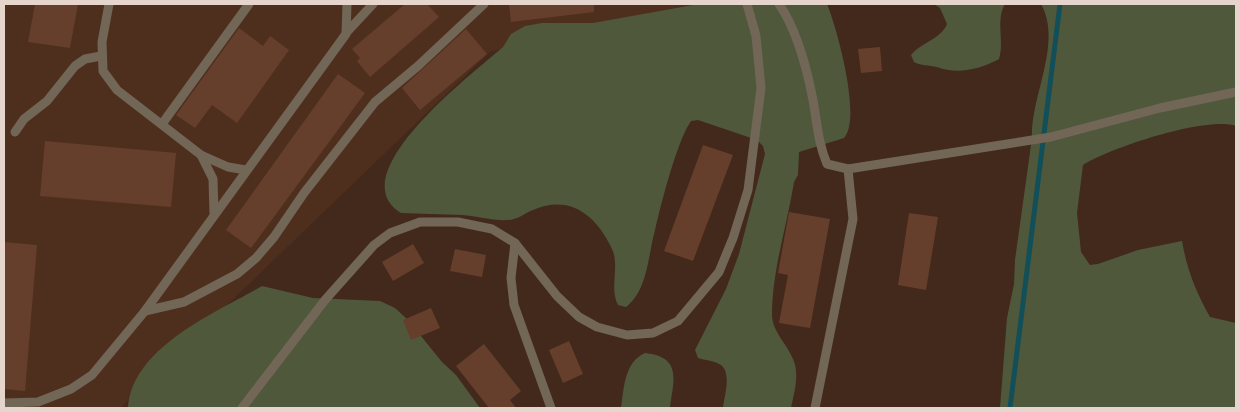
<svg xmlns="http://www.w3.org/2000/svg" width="1240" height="412" font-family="Arial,sans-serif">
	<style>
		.built { fill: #4e2f1e }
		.green { fill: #50583c }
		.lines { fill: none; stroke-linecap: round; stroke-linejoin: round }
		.stream { stroke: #124f59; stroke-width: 5 }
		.building { fill: #653f2b }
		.service { stroke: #726657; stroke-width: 9 }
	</style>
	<rect width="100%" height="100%" fill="#42291c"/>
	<!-- built -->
	<path class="built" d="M4 4H701L705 23 491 51 120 408H4Z"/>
	<!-- green -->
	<g class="green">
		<path d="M699 4H827C837 28 862 119 844 138L799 152 798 175 794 182C787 226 772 270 772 315 772 331 787 344 793 359 800 374 794 393 791 408H723C724 397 732 374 721 365 716 361 704 360 698 358L695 350 726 289 739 254 765 154 763 146 757 140 698 120 691 121C677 141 661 204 655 230 648 255 648 290 626 307L618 305C609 288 620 266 612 249 596 215 570 194 533 210 525 213 517 220 508 220 493 221 478 216 462 215 442 214 421 214 401 213 338 175 476 71 503 47L511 34 525 26 542 23H593Z"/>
		<path d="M934 4H1005C995 21 1005 41 999 59 980 69 958 75 937 67 929 65 921 66 914 62L911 55C922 42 941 39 947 24L940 8Z"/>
		<path d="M1041 4H1236V126C1206 116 1110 148 1083 165L1077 213 1081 252 1090 265 1098 264 1138 250 1182 241C1187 270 1196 292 1210 317L1236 323V408H1000L1007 318 1014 284 1015 260 1032 138C1030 97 1063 43 1041 4Z"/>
		<path d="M262 286 313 298 380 301 395 308 408 320 442 362 456 375 480 408H128C132 347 215 313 262 286Z"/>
		<path d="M645 353C682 357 674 380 670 408H621C624 389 624 362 645 353Z"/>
	</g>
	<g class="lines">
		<!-- stream -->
		<path class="stream" d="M1010 408 1060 4"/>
	</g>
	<!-- building -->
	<g class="building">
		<path d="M35 4H78L70 48 28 42Z"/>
		<path d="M405 4H427L439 17 370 77 357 61 360 58 352 49Z"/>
		<path d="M509 4H594V12L511 22Z"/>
		<path d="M239 28 263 46 270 36 289 50 237 123 212 105 195 128 176 115Z"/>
		<path d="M466 29 487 54 420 110 402 88Z"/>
		<path d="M880 47 882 71 861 73 858 49Z"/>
		<path d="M338 74 365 93 251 248 226 230Z"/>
		<path d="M45 141 176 153 171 207 40 196Z"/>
		<path d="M703 145 733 155 693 261 664 251Z"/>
		<path d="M789 212 830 219 810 328 779 323 788 275 778 273Z"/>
		<path d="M909 213 938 217 926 290 898 285Z"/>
		<path d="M4 242 37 245 25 391 4 389Z"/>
		<path d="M413 244 424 263 393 281 382 262Z"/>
		<path d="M455 249 486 255 482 277 450 271Z"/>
		<path d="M431 308 440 328 411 340 403 320Z"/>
		<path d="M569 341 583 374 563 383 549 350Z"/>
		<path d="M484 344 521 391 510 400 516 408H489L456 366Z"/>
	</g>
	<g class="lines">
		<!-- service -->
		<g class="service">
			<path d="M109 4 102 42 103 71 117 90 201 155 213 179 214 213"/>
			<path d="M779 4C797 30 807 69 813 100 817 122 818 143 827 164L848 169 1051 137 1160 108 1236 92"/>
			<path d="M346 33 373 4"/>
			<path d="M162 124 249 4"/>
			<path d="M15 132 24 119 47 101 75 66 85 59 101 56"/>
			<path d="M201 155 228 167 246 170"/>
			<path d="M515 243 511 278 514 305 551 408"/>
			<path d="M145 311 184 302 237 274 256 258 274 237 304 193 375 102 418 66 484 4"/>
			<path d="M4 403 38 402 71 389 92 375 145 311 346 34 347 4"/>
			<path d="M242 408 325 300 374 245 390 233 420 222H458L492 229 515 243 557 296 579 317 597 327 627 335 653 333 678 321 719 272 733 238 748 190 761 88 756 36 747 4"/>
			<path d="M815 408 853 219 848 169"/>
		</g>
	</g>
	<!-- border -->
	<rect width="1240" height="412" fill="none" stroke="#e5d5cc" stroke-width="10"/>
</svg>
